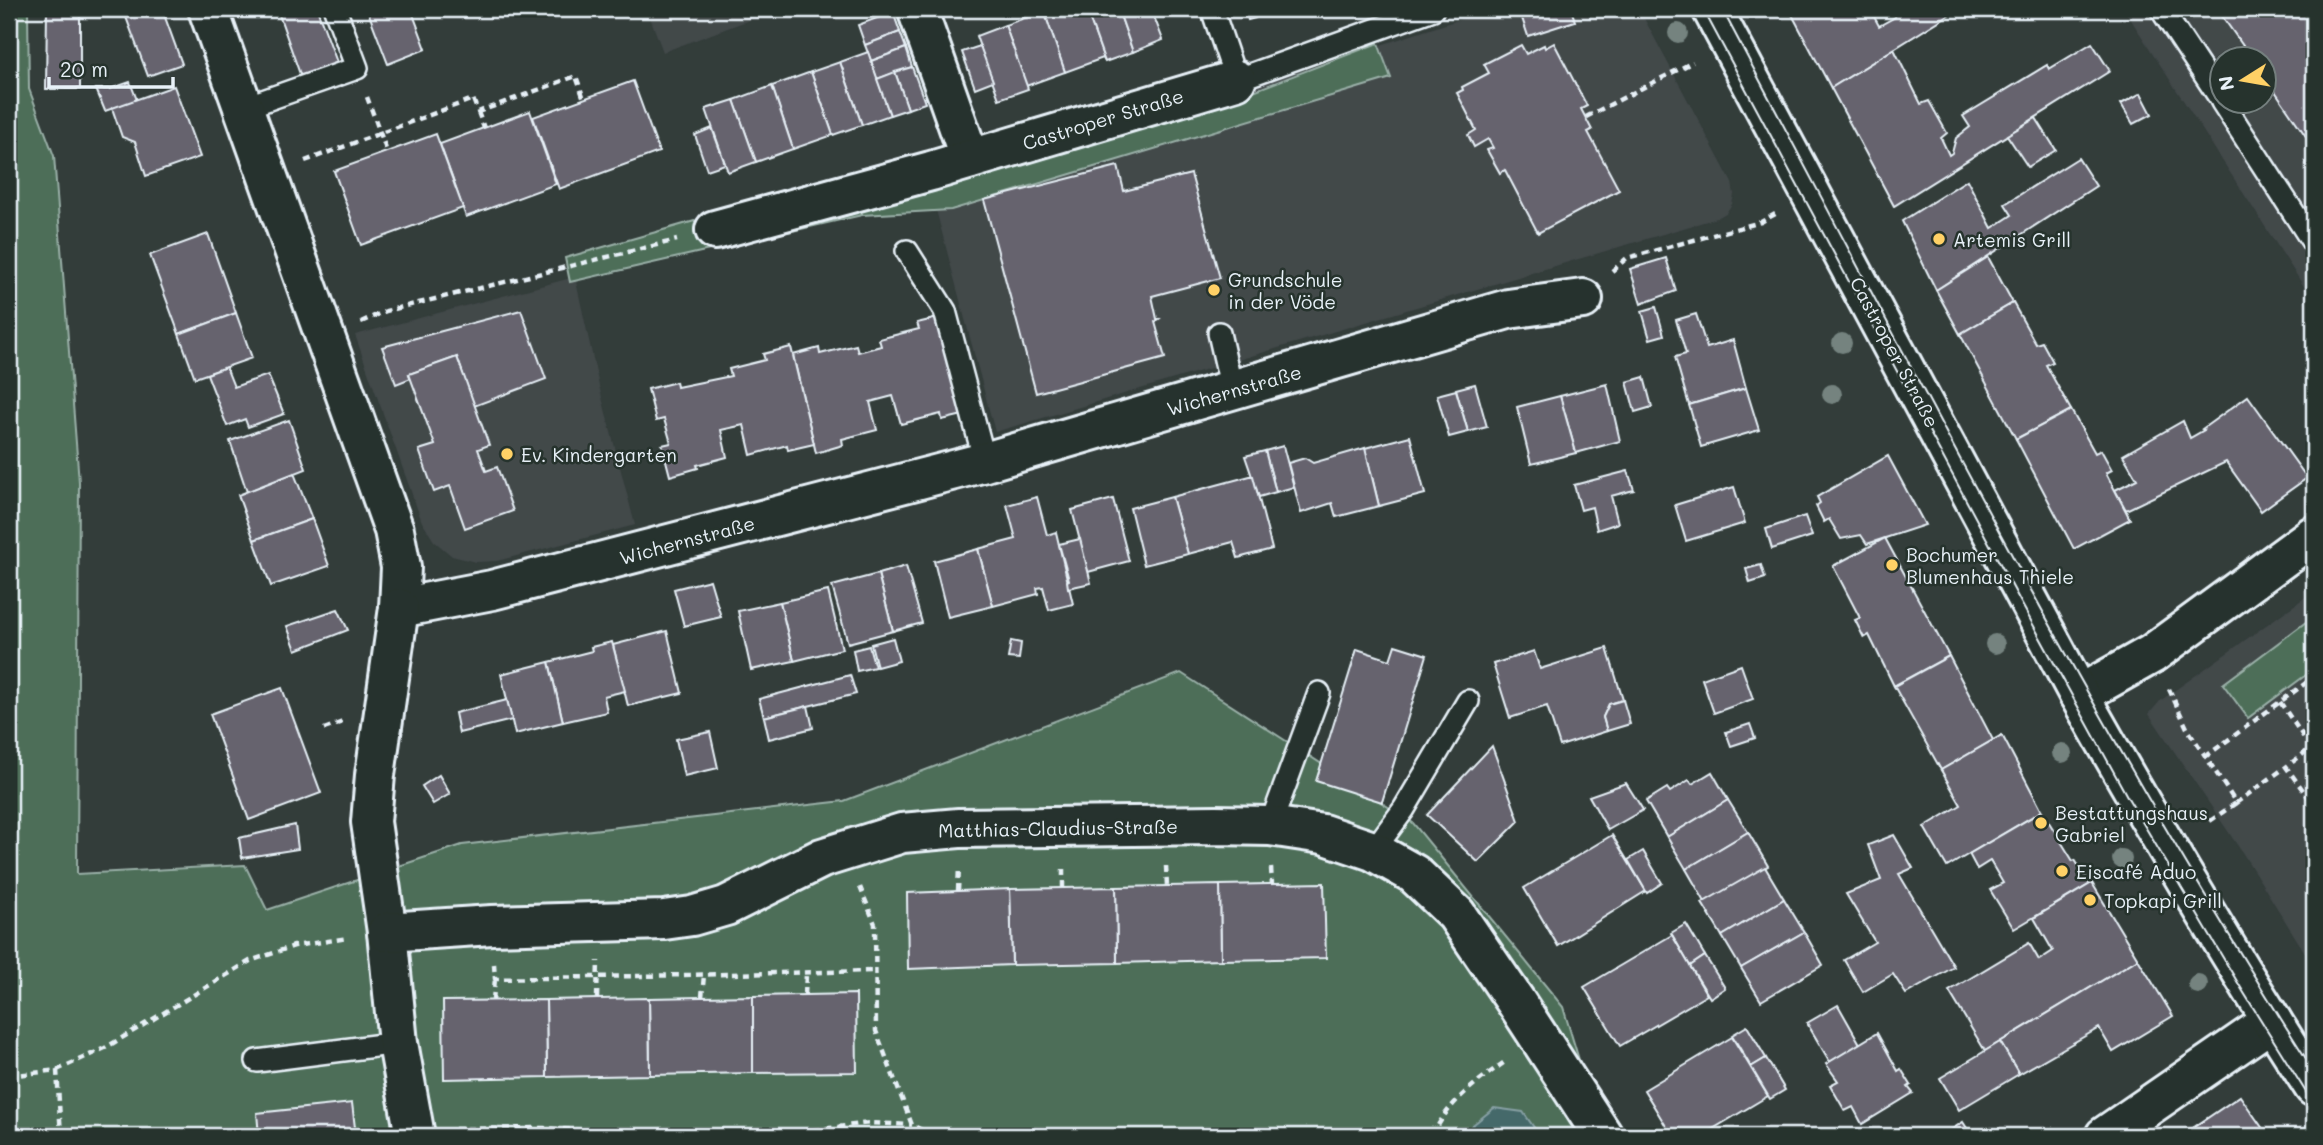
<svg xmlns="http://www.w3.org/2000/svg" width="2323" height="1145" font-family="Mali,sans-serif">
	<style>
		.built { fill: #42484a; fill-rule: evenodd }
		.green { fill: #4d6e59; stroke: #9ab0a8; stroke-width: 2 }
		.water { fill: #45696a; stroke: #869fa3; stroke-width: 2 }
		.building { fill: #66636e; stroke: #e8f1f8; stroke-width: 2 }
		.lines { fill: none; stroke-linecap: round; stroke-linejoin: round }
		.lane-casing { stroke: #e8f1f8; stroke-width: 26 }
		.street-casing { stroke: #e8f1f8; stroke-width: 44 }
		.secondary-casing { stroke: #e8f1f8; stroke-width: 44 }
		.path { stroke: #e8f1f8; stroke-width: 4.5; stroke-dasharray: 7 5; stroke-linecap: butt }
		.lane { stroke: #26332d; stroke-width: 21 }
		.street { stroke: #26332d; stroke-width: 38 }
		.secondary { stroke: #26332d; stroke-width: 38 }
		.tram { stroke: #e8f1f8; stroke-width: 2 }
		.tree { fill: #74837f }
		.poi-dot { fill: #ffd166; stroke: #26332d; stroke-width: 2.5 }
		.labels { text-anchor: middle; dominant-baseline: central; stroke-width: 5; stroke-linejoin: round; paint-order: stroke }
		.street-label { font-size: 19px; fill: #e8f1f8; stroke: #26332d }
		.poi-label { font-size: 19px; fill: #e8f1f8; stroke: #26332d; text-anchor: start }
	</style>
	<rect width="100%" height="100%" fill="#333d3a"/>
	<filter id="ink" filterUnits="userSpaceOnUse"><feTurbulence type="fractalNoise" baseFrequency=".0143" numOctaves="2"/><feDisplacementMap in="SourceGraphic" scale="14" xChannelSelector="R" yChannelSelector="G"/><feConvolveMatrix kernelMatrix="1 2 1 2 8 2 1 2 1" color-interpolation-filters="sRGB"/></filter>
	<g filter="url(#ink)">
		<!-- built -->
		<g class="built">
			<path d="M647 9H779L663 52Z"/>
			<path d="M1492 9H1639L1732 183 1734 194 1732 204 1726 213 1717 218 995 432 931 191Z"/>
			<path d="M2124 9H2314V302ZM2222 60H2264V102H2222Z"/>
			<path d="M575 277 599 386 635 525 497 561 476 562 452 556 434 541 422 522 355 335Z"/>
			<path d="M2314 591V967L2242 852 2149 714 2160 701Z"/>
		</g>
		<!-- green -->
		<g class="green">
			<path d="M9 9H28L29 89 54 156 79 482 77 874 245 865 267 910 462 845 844 801 1181 673 1413 823 1563 1007 1602 1136H9Z"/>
			<path d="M1378 43 1391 78 951 210 862 215 570 282 565 258 712 216 1238 97Z"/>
			<path d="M2306 622 2314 633V669L2248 718 2223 684Z"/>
		</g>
		<!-- water -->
		<path class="water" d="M1494 1108 1523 1112 1540 1136H1464L1469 1128Z"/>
		<!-- building -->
		<g class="building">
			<path d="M47 9H80V89H46Z"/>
			<path d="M123 9H162L182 64 148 76Z"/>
			<path d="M277 9H317L338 65 301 77Z"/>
			<path d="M367 9H411L426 49 388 64Z"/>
			<path d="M1052 9H1086L1105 62 1103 58 1065 72 1044 11Z"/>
			<path d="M1086 9H1118L1133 52 1105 62Z"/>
			<path d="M1118 9H1151L1163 40 1133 52Z"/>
			<path d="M1245 9H1270L1253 14 1255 18 1248 20 1247 16 1243 17Z"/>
			<path d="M1308 9H1345L1346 12 1340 13 1339 9 1333 10 1311 17Z"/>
			<path d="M1519 9H1571L1575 21 1528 36Z"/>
			<path d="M1789 9H1870L1879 26 1895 17 1897 9H1958L1831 88Z"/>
			<path d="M2217 9H2314V148L2264 75V60H2253Z"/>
			<path d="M1044 11 1065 72 1026 86 1005 25Z"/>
			<path d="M893 12 900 32 865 45 858 25Z"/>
			<path d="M1005 25 1028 89 999 99 976 36Z"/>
			<path d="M900 32 906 48 871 61 865 45Z"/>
			<path d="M1554 43 1587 106 1581 109 1592 130 1588 132 1619 190 1538 233 1505 170 1500 173 1487 150 1493 148 1488 139 1474 147 1468 135 1476 130 1457 93 1463 90 1462 87 1489 73 1484 64 1521 45 1526 54 1544 45 1545 48Z"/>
			<path d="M2092 43 2110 71 1894 206 1831 88 1894 49 1921 104 1929 101 1947 133 1941 138 1949 155 1952 153 1956 138 1970 127 1963 116 2047 65 2049 69Z"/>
			<path d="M980 46 993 81 975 88 962 52Z"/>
			<path d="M906 48 912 67 877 79 871 61Z"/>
			<path d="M868 52 890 115 862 125 840 62Z"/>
			<path d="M840 62 862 125 833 135 811 72Z"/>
			<path d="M912 67 925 103 908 109 895 72Z"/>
			<path d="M811 72 833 135 793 149 772 86Z"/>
			<path d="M895 72 908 109 890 115 877 79Z"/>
			<path d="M633 81 659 152 559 189 533 117Z"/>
			<path d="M130 82 137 100 105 111 96 89H110Z"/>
			<path d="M174 86 200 157 146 176 135 142 122 137 112 108Z"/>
			<path d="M772 86 793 149 756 162 734 100Z"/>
			<path d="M2141 93 2152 114 2133 124 2121 104Z"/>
			<path d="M734 100 756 162 728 172 706 109Z"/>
			<path d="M530 111 556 184 466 217 440 144Z"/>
			<path d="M2036 118 2056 150 2028 167 2007 135Z"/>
			<path d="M712 128 725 164 707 170 695 135Z"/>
			<path d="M436 134 463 208 361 245 334 171Z"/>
			<path d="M2078 158 2096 186 1936 290 1902 221 1967 180 1992 228 2012 215 2005 204Z"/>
			<path d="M1118 166 1124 191 1191 174 1220 278 1152 296 1157 319H1159L1155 322 1165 358 1036 393 984 200Z"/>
			<path d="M208 234 236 313 179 334 150 255Z"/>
			<path d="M1988 257 2013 303 1960 334 1936 290Z"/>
			<path d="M1666 258 1676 291 1641 304 1630 269Z"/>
			<path d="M2013 303 2036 344 2042 342 2053 362 2046 365 2071 410 2016 439 1960 334Z"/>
			<path d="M1656 307 1664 335 1650 339 1642 311Z"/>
			<path d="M521 310 546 379 474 406 457 357 409 374 411 378 396 384 382 347Z"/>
			<path d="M236 313 252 358 195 378 179 334Z"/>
			<path d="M1696 314 1707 348 1733 340 1746 388 1689 405 1675 357 1686 354 1676 320Z"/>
			<path d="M938 318 963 415 942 420 941 414 901 424 893 396 870 402 877 430 842 439 843 445 816 453 793 355 819 348 820 354 856 345 858 352 881 346 879 339 919 329 917 323Z"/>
			<path d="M791 347 814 444 788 450 787 445 751 455 744 425 721 430 727 457 697 465 698 468 670 476 662 445 671 443 664 419 656 421 648 389 676 382 677 387 731 376 729 369 765 360 763 354Z"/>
			<path d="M457 357 489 445 478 449 486 471 497 467 513 511 465 528 450 486 434 492 419 450 435 445 409 374Z"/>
			<path d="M226 367 234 387 268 375 284 414 248 427 245 419 227 426 207 374Z"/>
			<path d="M1644 377 1652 407 1635 412 1627 382Z"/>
			<path d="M1475 384 1487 427 1468 432 1456 389Z"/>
			<path d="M1607 384 1620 441 1576 453 1560 396Z"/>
			<path d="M1746 388 1759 430 1701 447 1689 405Z"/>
			<path d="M1456 390 1468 432 1449 437 1437 395Z"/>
			<path d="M1560 396 1576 453 1531 464 1517 407Z"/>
			<path d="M2248 396 2307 478 2261 511 2226 462 2126 510 2115 490 2137 479 2123 455 2183 421 2190 438 2204 430 2202 429Z"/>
			<path d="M2071 410 2095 453 2101 450 2112 470 2106 473 2130 519 2074 549 2016 439Z"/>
			<path d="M289 420 306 469 247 492 230 441Z"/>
			<path d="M1410 436 1425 494 1379 506 1365 448Z"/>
			<path d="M1283 446 1294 487 1276 492 1265 451Z"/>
			<path d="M1365 448 1379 506 1336 517 1332 503 1301 513 1288 463 1305 458 1313 463Z"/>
			<path d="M1265 451 1276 492 1259 497 1245 456Z"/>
			<path d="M1888 456 1925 525 1867 544 1861 535 1841 539 1829 519 1824 522 1816 506 1820 503 1817 497Z"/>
			<path d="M1628 471 1634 490 1611 496 1618 523 1597 530 1592 507 1581 510 1574 485Z"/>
			<path d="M294 473 312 519 254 540 238 495Z"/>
			<path d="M1250 476H1253L1272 549 1238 558 1233 542 1188 554 1172 497Z"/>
			<path d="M1734 487 1745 523 1686 541 1675 505Z"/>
			<path d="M1037 497 1047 535 1056 532 1073 604 1049 610 1043 587 1037 588 1038 594 993 606 978 549 1016 539 1007 505Z"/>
			<path d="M1172 497 1188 554 1144 565 1130 508Z"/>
			<path d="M1113 499 1129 561 1088 572 1072 510Z"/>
			<path d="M1805 516 1812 536 1772 549 1766 529Z"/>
			<path d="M312 519 329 566 271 586 254 540Z"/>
			<path d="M1885 538 1949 656 1894 686 1869 635 1864 638 1855 620 1860 618 1833 566Z"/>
			<path d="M1080 539 1091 583 1068 588 1067 581 1069 580 1059 544Z"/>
			<path d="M978 549 993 606 948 617 934 561Z"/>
			<path d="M1761 565 1765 578 1750 583 1746 569Z"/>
			<path d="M906 566 922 623 893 631 878 574Z"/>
			<path d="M878 574 893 631 848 643 832 586Z"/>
			<path d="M710 580 721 617 684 626 674 589Z"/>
			<path d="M828 591 842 649 794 661 780 602Z"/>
			<path d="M780 602 794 661 751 670 738 611Z"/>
			<path d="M338 609 348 630 296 650 287 626Z"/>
			<path d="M667 631 682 693 628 706 613 645Z"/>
			<path d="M893 638 899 661 877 667 871 644Z"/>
			<path d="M1011 641 1021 643 1019 659 1008 658Z"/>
			<path d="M612 642 625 691 604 696 607 712 563 722 549 662 592 651 591 647Z"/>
			<path d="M1395 645 1427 655 1382 802 1316 781 1357 649 1390 660Z"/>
			<path d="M869 646 875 667 857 671 853 650Z"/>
			<path d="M1607 648 1623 700 1609 704 1603 717 1607 731 1560 746 1547 706 1510 718 1493 664 1534 651 1540 669Z"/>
			<path d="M1949 656 1993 740 1941 770 1894 686Z"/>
			<path d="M549 662 563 722 515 734 501 674Z"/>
			<path d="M1741 665 1753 699 1714 713 1702 679Z"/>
			<path d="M850 675 856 694 764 717 759 699Z"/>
			<path d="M282 688 321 793 249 820 210 714Z"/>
			<path d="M507 700 512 720 459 733 455 713Z"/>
			<path d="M1623 700 1630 724 1607 731 1603 717 1609 704Z"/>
			<path d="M808 706 813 728 769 739 764 717Z"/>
			<path d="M1750 724 1755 738 1731 746 1726 732Z"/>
			<path d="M710 732 718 768 684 776 676 739Z"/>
			<path d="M2002 735 2042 811 1947 867 1924 827 1961 805 1941 770Z"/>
			<path d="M1492 746 1519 821 1478 862 1427 815Z"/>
			<path d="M1712 772 1728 800 1667 837 1646 801 1667 788 1670 792 1689 780 1692 784Z"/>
			<path d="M439 775 450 794 433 804 422 786Z"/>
			<path d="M1626 783 1643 810 1608 830 1589 796Z"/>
			<path d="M1728 800 1748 832 1686 869 1667 837Z"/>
			<path d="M2042 811 2073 861 2075 860 2090 884 2014 929 1990 890 2003 883 1990 861 1977 869 1969 854Z"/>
			<path d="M295 825 298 849 242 858 239 838Z"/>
			<path d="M1748 832 1768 866 1705 902 1686 869Z"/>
			<path d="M1612 835 1646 891 1558 946 1524 888Z"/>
			<path d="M1894 835 1913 868 1899 874 1954 967 1906 994 1893 974 1863 992 1844 960 1875 942 1846 894 1881 880 1868 845Z"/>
			<path d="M1643 851 1662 883 1647 893 1628 860Z"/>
			<path d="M1765 867 1784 899 1722 936 1702 903Z"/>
			<path d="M1324 883 1326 958 1221 960 1220 885Z"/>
			<path d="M2092 883 2138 959 1985 1051 1949 991 2029 943 2039 960 2053 951 2034 918Z"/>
			<path d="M1220 885 1221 960 1117 963 1116 887Z"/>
			<path d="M1116 887 1117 963 1012 965 1010 889Z"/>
			<path d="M1010 889 1012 965 908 969 907 893Z"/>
			<path d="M1784 899 1804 932 1741 968 1722 936Z"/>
			<path d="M1686 924 1705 956 1690 966 1671 933Z"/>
			<path d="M1804 932 1823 965 1761 1001 1741 968Z"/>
			<path d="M1672 935 1707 995 1620 1046 1584 987Z"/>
			<path d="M1705 956 1725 988 1710 998 1690 966Z"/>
			<path d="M2138 959 2173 1016 2113 1052 2099 1028 2019 1074 2000 1042Z"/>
			<path d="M856 994 857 1072 753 1073V996Z"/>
			<path d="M753 996V1073L650 1075 649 998Z"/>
			<path d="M649 998 650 1075 547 1077 546 1000Z"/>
			<path d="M546 1000 547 1077 444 1079 443 1001Z"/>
			<path d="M1838 1005 1860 1044 1830 1062 1807 1023Z"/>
			<path d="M1747 1026 1766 1058 1751 1067 1732 1035Z"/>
			<path d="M1877 1033 1898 1071 1901 1069 1911 1085 1908 1087 1913 1093 1862 1124 1853 1107 1845 1111 1830 1085 1838 1081 1826 1064Z"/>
			<path d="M1732 1037 1768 1096 1701 1136H1672L1644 1090Z"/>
			<path d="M2000 1042 2019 1074 1959 1110 1940 1078Z"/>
			<path d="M1766 1058 1785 1090 1770 1099 1751 1067Z"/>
			<path d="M2240 1096 2268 1136H2181Z"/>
			<path d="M352 1103 356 1136H259L257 1113Z"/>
			<path d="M1963 1122 1972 1136H1942Z"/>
		</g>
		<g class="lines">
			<!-- lane casing -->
			<g class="lane-casing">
				<g id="lane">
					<path d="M1212 9 1236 80 1433 9"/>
					<path d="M2161 9 2222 101"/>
					<path d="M2222 102 2314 244"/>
					<path d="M243 108 357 68 335 9"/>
					<path d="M907 251 945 311 985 462"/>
					<path d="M1219 333 1232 390"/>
					<path d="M1270 826 1319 693"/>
					<path d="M1373 851 1404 809 1468 701"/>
					<path d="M257 1061 398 1043"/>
				</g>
			</g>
			<!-- street casing -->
			<g class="street-casing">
				<g id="street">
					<path d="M208 9 394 530 401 567 399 608 492 590 985 462 1508 309 1583 299"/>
					<path d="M917 9 970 159"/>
					<path d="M715 230 931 171 1236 80"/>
					<path d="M399 608 375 775 371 822 387 932 398 1043 415 1136"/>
					<path d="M2079 695 2152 654 2314 535"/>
					<path d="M387 932 492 925 664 920 692 916 726 906 822 858 902 833 959 828 1216 825 1270 826 1323 834 1373 851 1414 874 1456 914 1516 1002 1603 1136"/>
					<path d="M2105 1136 2272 1021"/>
				</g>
			</g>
			<!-- secondary casing -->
			<g class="secondary-casing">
				<path id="secondary" d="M1712 9 2079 695C2154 828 2231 959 2314 1087"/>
			</g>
			<!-- path -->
			<g class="path">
				<path d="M367 97 387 152"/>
				<path d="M478 112 484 128"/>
				<path d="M1586 117 1693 62"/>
				<path d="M305 161 473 99 478 112 576 76 584 99"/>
				<path d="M1612 271 1627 258 1761 222 1777 213"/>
				<path d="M361 322 386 311 677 240"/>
				<path d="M2169 689 2187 728 2236 803 2286 767 2314 805"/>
				<path d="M2280 702 2311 748 2286 767"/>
				<path d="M324 729 343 722"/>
				<path d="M2205 757 2314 677"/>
				<path d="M2210 821 2236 803"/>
				<path d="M1166 866 1167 886"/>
				<path d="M1271 868 1272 884"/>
				<path d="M860 887 875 924 876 1031 912 1125 933 1136"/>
				<path d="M1063 888V868"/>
				<path d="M958 891 959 867"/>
				<path d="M494 964 495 979 875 971"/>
				<path d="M805 995 806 974"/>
				<path d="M702 997 704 975"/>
				<path d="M597 998 598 961"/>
				<path d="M493 1000 495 979"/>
				<path d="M57 1070 61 1136"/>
				<path d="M9 1076 57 1070 105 1048 250 961 294 946 348 938"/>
				<path d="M455 1129 544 1128 671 1136"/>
				<path d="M766 1136 870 1123 912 1125"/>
				<path d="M1433 1136C1446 1103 1478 1081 1506 1061"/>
			</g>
			<!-- lane -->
			<use href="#lane" class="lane"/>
			<!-- street -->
			<use href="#street" class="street"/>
			<!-- secondary -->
			<use href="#secondary" class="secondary"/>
			<!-- tram -->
			<g class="tram">
				<path d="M1703 9 2019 599 2128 798 2244 993 2314 1105"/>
				<path d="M1722 9C1912 367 2095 730 2314 1071"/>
			</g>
		</g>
		<!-- trees -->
		<g class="tree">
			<circle cx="1678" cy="33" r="10"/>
			<circle cx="1842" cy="343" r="10"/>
			<circle cx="1832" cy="394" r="10"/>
			<circle cx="1995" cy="644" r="10"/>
			<circle cx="2062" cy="753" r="10"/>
			<circle cx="2122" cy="859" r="10"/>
			<circle cx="2198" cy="984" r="10"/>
		</g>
	</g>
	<!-- markers -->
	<g class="poi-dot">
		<circle cx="1939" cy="239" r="7"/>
		<circle cx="1214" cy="290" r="7"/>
		<circle cx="507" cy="454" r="7"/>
		<circle cx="1892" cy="565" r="7"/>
		<circle cx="2041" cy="823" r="7"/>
		<circle cx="2062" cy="871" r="7"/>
		<circle cx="2090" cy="900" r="7"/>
	</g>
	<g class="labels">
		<!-- street labels -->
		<g class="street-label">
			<text transform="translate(1103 119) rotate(-17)">Castroper Straße</text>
			<text transform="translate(1895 352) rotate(62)">Castroper Straße</text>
			<text transform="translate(1234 390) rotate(-16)">Wichernstraße</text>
			<text transform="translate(687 540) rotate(-15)">Wichernstraße</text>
			<text transform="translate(1058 828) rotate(-1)">Matthias-Claudius-Straße</text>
		</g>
		<!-- poi labels -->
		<g class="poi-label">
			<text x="1953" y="239">Artemis Grill</text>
			<text x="1228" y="279">Grundschule<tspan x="1228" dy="22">in der Vöde</tspan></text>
			<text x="521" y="454">Ev. Kindergarten</text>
			<text x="1906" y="554">Bochumer<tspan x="1906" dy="22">Blumenhaus Thiele</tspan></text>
			<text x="2055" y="812">Bestattungshaus<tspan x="2055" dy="22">Gabriel</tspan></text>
			<text x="2076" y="871">Eiscafé Aduo</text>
			<text x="2104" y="900">Topkapi Grill</text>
		</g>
	</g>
	<!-- margin -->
	<rect width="2323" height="1145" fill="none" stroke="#26332d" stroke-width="35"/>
	<rect x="18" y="18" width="2288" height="1110" fill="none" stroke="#e8f1f8" stroke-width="2.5" filter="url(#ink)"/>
	<!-- north arrow -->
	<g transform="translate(2243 80) rotate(259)"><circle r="33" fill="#26332d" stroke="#747f7e" stroke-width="2"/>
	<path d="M0-5L12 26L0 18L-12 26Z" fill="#ffd166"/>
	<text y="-10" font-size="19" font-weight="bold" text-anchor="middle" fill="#e8f1f8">N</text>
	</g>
	<!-- scale -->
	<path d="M49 77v10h124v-10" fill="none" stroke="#e8f1f8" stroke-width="3.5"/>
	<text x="60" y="77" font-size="21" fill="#e8f1f8" stroke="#26332d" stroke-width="5" paint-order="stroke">20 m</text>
</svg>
